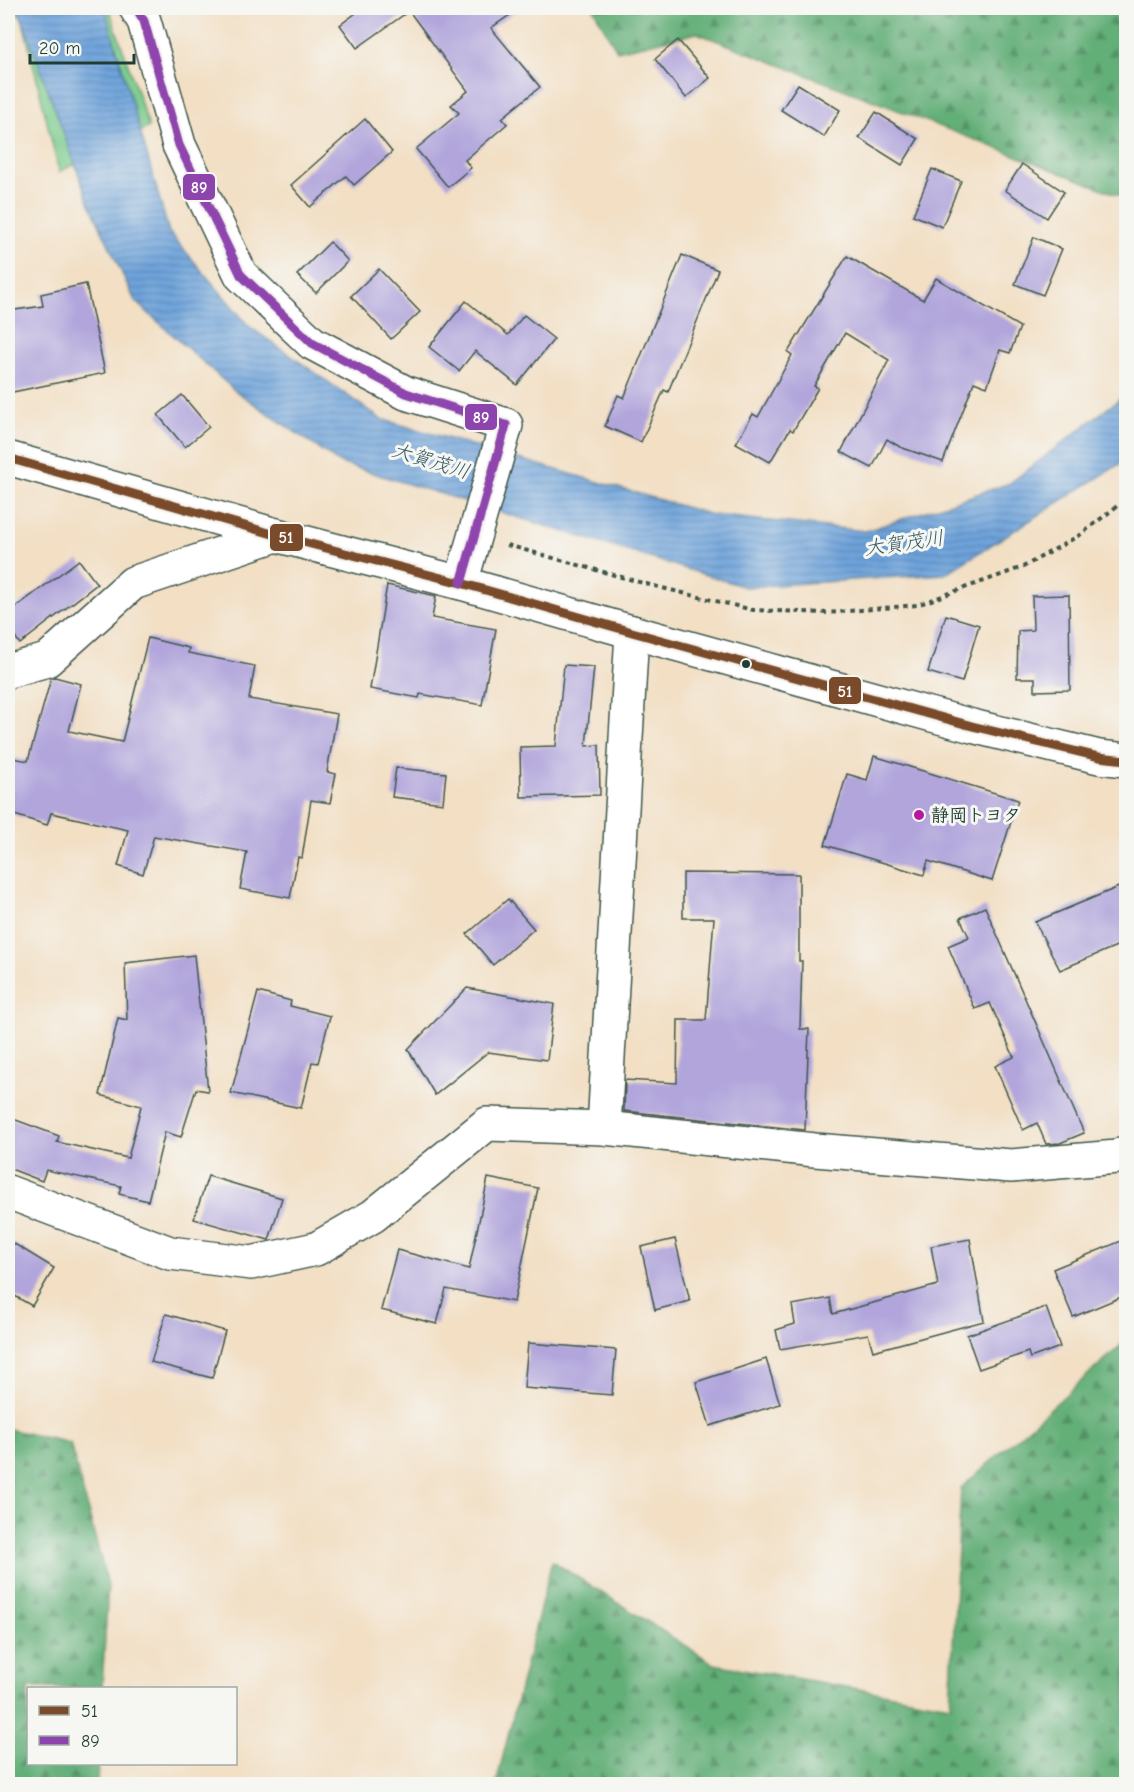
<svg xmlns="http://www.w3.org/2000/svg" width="1134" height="1792" font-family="'Comic Neue','Klee One',sans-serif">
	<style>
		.grass { fill: #7acb8c; stroke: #4c8460; stroke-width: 1.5 }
		.forest { fill: url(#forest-firs); stroke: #417656; stroke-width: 1.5 }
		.water { fill: url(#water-rules); stroke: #467088; stroke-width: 1.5 }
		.building { fill: #b1a5db }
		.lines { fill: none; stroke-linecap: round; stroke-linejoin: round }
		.street-casing { stroke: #3f554a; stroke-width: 36 }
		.highway-casing { stroke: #3f554a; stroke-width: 36 }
		.path { stroke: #3f554a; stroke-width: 4; stroke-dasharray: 4.5 4.5; stroke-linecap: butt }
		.street { stroke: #fff; stroke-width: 33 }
		.highway { stroke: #fff; stroke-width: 33 }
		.bus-1-casing { stroke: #f6f6f2; stroke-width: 14 }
		.bus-2-casing { stroke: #f6f6f2; stroke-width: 14 }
		.bus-1 { stroke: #7a4b2a; stroke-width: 9 }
		.bus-2 { stroke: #8e44ad; stroke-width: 9 }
		.bus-dot { fill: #1f3d34; stroke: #f6f6f2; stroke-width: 2 }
		.poi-dot { fill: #b5179e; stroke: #f6f6f2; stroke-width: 2 }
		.labels { text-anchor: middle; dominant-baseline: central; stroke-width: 6; stroke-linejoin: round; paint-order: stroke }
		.poi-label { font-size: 18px; font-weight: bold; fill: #1f3d34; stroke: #f6f6f2; text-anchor: start }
		.water-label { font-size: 20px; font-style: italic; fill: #375c66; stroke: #f6f6f2 }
		.line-badge { stroke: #f6f6f2; stroke-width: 2 }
		.badge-label { font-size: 16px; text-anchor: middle; font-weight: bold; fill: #fff }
	</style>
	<defs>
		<pattern id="forest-firs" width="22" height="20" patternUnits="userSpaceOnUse" patternTransform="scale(1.5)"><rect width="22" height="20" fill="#63af78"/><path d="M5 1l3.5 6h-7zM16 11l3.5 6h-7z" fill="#519063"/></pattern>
		<pattern id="water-rules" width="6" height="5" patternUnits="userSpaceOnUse" patternTransform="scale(1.5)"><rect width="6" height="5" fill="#6ea3db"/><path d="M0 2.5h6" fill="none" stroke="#5a86b2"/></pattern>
	</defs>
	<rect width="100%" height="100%" fill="#f6f6f2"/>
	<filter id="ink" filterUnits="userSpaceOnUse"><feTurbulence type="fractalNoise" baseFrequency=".0167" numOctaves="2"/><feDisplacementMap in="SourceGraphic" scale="12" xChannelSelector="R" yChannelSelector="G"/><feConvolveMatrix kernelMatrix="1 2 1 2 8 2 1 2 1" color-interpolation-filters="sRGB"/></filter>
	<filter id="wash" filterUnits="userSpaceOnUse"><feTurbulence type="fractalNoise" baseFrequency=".008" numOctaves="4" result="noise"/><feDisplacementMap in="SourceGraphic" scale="24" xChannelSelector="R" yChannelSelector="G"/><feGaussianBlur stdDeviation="1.35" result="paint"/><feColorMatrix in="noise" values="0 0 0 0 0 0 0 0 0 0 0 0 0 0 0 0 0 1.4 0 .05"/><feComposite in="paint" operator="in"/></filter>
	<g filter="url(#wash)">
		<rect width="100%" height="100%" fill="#f2dfc4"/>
		<!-- grass -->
		<path class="grass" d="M11 8H109L149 127 59 172 22 18Z"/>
		<!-- forest -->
		<g class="forest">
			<path d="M593 8H1126V198L697 33 617 51Z"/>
			<path d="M1126 1341V1784H496L552 1561 714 1664 950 1705 961 1488Z"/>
			<path d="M8 1429 70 1443 108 1586 102 1688H28V1764H98L97 1784H8Z"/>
		</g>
		<!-- water -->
		<path class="water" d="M18 8H105L169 232 249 326 381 419 712 515 866 531 1010 483 1126 394V460L945 574 745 587 340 463 234 390 135 301 88 200Z"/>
		<g id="blocks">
			<!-- building -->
			<g class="building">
				<path d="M363 8H520L491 28 540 87 502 118 507 124 465 160 471 168 448 187 416 149 459 113 451 105 468 91 409 11 357 48 340 25Z"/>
				<path d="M678 40 710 78 686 98 655 59Z"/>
				<path d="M798 84 840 110 824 137 781 110Z"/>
				<path d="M876 112 918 139 902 165 859 138Z"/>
				<path d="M365 119 392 152 354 185 346 176 310 207 291 185Z"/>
				<path d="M1022 164 1064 192 1047 218 1005 190Z"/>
				<path d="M932 169 961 181 942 227 913 215Z"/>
				<path d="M1034 237 1062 249 1043 295 1015 284Z"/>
				<path d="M330 242 348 261 316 293 297 275Z"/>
				<path d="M682 255 718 270 668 392 664 390 641 442 605 426 618 395 624 398Z"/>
				<path d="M847 256 923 300 936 278 1020 327 1010 353 1000 350 987 387 974 382 943 462 900 447 887 439 872 468 841 452 889 360 845 333 814 386 818 388 793 431 790 429 770 462 736 443 753 414 758 417 792 355 788 352Z"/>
				<path d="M379 269 420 312 391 339 351 296Z"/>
				<path d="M86 284 105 373 8 393V311L43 306 41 294Z"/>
				<path d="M466 301 508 335 524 315 554 339 517 385 475 351 459 371 429 347Z"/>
				<path d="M182 395 209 427 185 447 158 415Z"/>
				<path d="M79 560 97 584 20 644 8 627V613Z"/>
				<path d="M387 585 436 596 432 618 496 629 482 705 420 694 419 698 370 689Z"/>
				<path d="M1069 595 1070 690 1035 691V678H1017L1018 631 1033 630 1032 596Z"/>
				<path d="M946 615 979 625 962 682 928 672Z"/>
				<path d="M148 638 189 648 188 653 255 666 249 699 337 714 327 772 336 774 330 803 311 800 302 858 298 857 290 898 240 889 247 852 154 836 143 874 118 866 128 830 51 813 47 825 8 813V757L28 761 51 678 55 677 81 684 69 731 122 742Z"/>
				<path d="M564 665 594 667 586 746 599 745 600 795 521 797 520 747 556 746Z"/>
				<path d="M874 756 1018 800 992 881 928 861 924 875 825 845 847 774 867 780Z"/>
				<path d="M396 768 446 773 443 803 392 797Z"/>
				<path d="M683 873 799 874V961H802L800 1029H809L805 1130 624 1111 625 1080 677 1083 678 1020H706L714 918H683Z"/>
				<path d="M1126 884V942L1060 970 1035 922Z"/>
				<path d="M508 899 534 929 493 965 467 934Z"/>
				<path d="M985 907 1084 1133 1060 1143 1046 1144 1037 1123 1023 1130 995 1066 1014 1057 990 1003 975 1009 948 946 969 937 960 918Z"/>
				<path d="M194 955 208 1091 196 1089 181 1137 165 1132 148 1201 119 1194 121 1186 46 1170 42 1181 8 1168V1117L59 1136 57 1142 128 1158 141 1106 100 1095 118 1018 127 1020 125 963Z"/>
				<path d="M467 988 554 1004 547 1060 488 1052 435 1095 408 1049Z"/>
				<path d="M258 992 291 1001 290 1006 330 1016 318 1063 312 1062 301 1108 231 1093Z"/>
				<path d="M208 1176 282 1198 269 1240 194 1219Z"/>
				<path d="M488 1178 538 1188 514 1302 446 1289 437 1324 381 1310 397 1250 469 1269Z"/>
				<path d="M675 1239 690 1301 655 1310 641 1247Z"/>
				<path d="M970 1239 984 1321 873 1351 868 1334 780 1349 776 1330 795 1324 792 1305 830 1298 833 1314 938 1285 931 1246Z"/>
				<path d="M1126 1239V1295L1073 1317 1053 1269Z"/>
				<path d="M8 1240 54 1268 32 1306 8 1292Z"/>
				<path d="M1046 1307 1060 1347 1030 1358 1028 1352 979 1369 967 1335Z"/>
				<path d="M166 1314 225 1331 212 1378 151 1362Z"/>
				<path d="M528 1343 616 1350 612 1395 524 1388Z"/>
				<path d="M766 1359 780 1404 710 1426 696 1382Z"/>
			</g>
		</g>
	</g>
	<g filter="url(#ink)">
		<use href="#blocks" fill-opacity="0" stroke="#3f554a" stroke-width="1.5"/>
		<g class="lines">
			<!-- street casing -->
			<g class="street-casing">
				<g id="street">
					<path d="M136 8 144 21 179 145 241 275 312 343 406 393 506 425 461 583"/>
					<path d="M8 671 47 660 133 583 276 535"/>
					<path d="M604 1128 632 632"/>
					<path d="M8 1192 170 1253 251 1263 316 1249 373 1216 487 1124 604 1128 815 1150 1011 1166 1117 1157 1126 1152"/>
				</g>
			</g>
			<!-- highway casing -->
			<g class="highway-casing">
				<path id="highway" d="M8 458 276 535 461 583 632 632 972 726 1099 757 1126 760"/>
			</g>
			<!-- path -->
			<path class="path" d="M507 545 650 585 753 610 827 613 917 605 1023 567 1080 535 1126 499"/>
			<!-- street -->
			<use href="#street" class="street"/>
			<!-- highway -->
			<use href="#highway" class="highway"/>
			<!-- bus-1 casing -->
			<g class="bus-1-casing">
				<path id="bus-1" d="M8 458 276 535 461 583 632 632 972 726 1099 757 1126 760"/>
			</g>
			<!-- bus-2 casing -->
			<g class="bus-2-casing">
				<path id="bus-2" d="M136 8 144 21 179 145 241 275 312 343 406 393 506 425 461 583"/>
			</g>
			<!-- bus-1 -->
			<use href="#bus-1" class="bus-1"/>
			<!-- bus-2 -->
			<use href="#bus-2" class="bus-2"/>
		</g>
	</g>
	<!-- markers -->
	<circle class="bus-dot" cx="746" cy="664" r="5"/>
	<circle class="poi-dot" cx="919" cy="815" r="6"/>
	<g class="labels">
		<!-- poi labels -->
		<g class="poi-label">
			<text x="931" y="815">静岡トヨタ</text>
		</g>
		<!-- water labels -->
		<g class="water-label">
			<text transform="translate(431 461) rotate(17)">大賀茂川</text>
			<text transform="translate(904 543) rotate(-8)">大賀茂川</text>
		</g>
	</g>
	<g class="line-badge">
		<rect x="182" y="173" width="34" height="28" rx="6" fill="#8e44ad"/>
		<rect x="464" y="403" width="34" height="28" rx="6" fill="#8e44ad"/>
		<rect x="269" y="523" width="35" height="29" rx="6" fill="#7a4b2a"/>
		<rect x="828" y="676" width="34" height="29" rx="6" fill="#7a4b2a"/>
	</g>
	<g class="badge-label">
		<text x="199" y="193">89</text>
		<text x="481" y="423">89</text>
		<text x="286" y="543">51</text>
		<text x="845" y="697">51</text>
	</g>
	<!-- margin -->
	<rect width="1134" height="1792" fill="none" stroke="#f6f6f2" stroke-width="30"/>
	<!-- legend -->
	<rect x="27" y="1687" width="210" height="78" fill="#f6f6f2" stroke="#a0aca6" stroke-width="1.5"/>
	<rect x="39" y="1706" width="30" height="9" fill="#7a4b2a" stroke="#a0aca6" stroke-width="1.5"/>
	<text x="81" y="1717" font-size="18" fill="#1f3d34">51</text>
	<rect x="39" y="1736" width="30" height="9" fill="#8e44ad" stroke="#a0aca6" stroke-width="1.5"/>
	<text x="81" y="1747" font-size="18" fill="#1f3d34">89</text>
	<!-- scale -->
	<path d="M30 54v9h104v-9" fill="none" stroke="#1f3d34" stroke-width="3"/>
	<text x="39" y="54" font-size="18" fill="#1f3d34" stroke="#f6f6f2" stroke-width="4.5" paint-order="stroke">20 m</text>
</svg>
